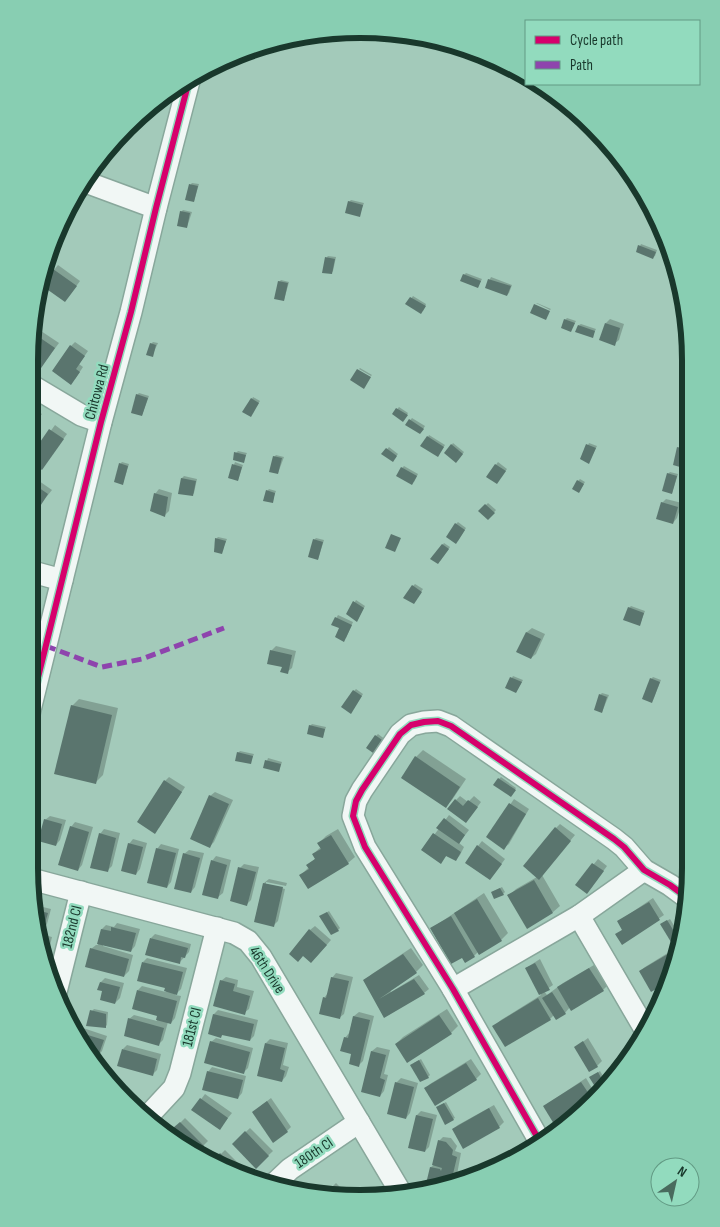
<svg xmlns="http://www.w3.org/2000/svg" width="720" height="1227" font-family="'Sofia Sans Condensed',sans-serif">
	<style>
		.shadow { fill: #0003 }
		.building { fill: #5a756e }
		.lines { fill: none; stroke-linecap: round; stroke-linejoin: round }
		.minor-casing { stroke: #88a79b; stroke-width: 24 }
		.minor { stroke: #f1f7f5; stroke-width: 21 }
		.quiet { stroke: #8e44ad; stroke-width: 5; stroke-dasharray: 10 5; stroke-linecap: butt }
		.cycleway-casing { stroke: #92dbbe; stroke-width: 9 }
		.cycleway { stroke: #d6006c; stroke-width: 6 }
		.labels { text-anchor: middle; dominant-baseline: central; stroke-width: 5; stroke-linejoin: round; paint-order: stroke }
		.street-label { font-size: 15px; fill: #19382c; stroke: #92dbbe }
		.rim { fill: none; stroke: #19382c; stroke-width: 6 }
	</style>
	<rect width="100%" height="100%" fill="#a3caba"/>
	<!-- shadow -->
	<g class="shadow">
		<path d="M192 183 199 184 194 201 191 184Z"/>
		<path d="M351 200 364 203 359 216 349 202Z"/>
		<path d="M183 210 192 212 187 227 181 212Z"/>
		<path d="M65 216 67 217 54 239Z"/>
		<path d="M641 244 657 250 655 256 653 257 640 246Z"/>
		<path d="M328 256 336 257 333 271 331 273 327 257Z"/>
		<path d="M58 265 80 281 69 296 54 270Z"/>
		<path d="M466 273 482 279 478 287 464 275Z"/>
		<path d="M491 277 512 285 509 293 507 295 486 287Z"/>
		<path d="M281 280 289 282 284 300 279 282Z"/>
		<path d="M413 296 426 304 423 311 407 304Z"/>
		<path d="M536 303H537L551 309 550 310Z"/>
		<path d="M35 309 40 312 32 324Z"/>
		<path d="M567 318 576 321 571 330 565 320Z"/>
		<path d="M610 319 624 324 619 340 614 344 606 323Z"/>
		<path d="M581 324 596 329 592 337 579 325Z"/>
		<path d="M41 331 59 343 39 370 29 346Z"/>
		<path d="M75 342 88 351 79 364 83 367 75 379 71 346Z"/>
		<path d="M153 342 158 343 152 356 151 344Z"/>
		<path d="M360 368 372 375 371 376 359 369Z"/>
		<path d="M139 393 149 396 142 415 137 395Z"/>
		<path d="M253 397 260 401 252 413V399Z"/>
		<path d="M29 406 42 414 29 430Z"/>
		<path d="M399 407 408 413 405 418 393 414Z"/>
		<path d="M412 418 425 426 422 431 407 424Z"/>
		<path d="M55 425 67 434 42 468 30 460Z"/>
		<path d="M429 435 445 445 439 454 428 437Z"/>
		<path d="M453 443 464 452 458 460 446 453Z"/>
		<path d="M589 443 597 446 589 462 581 459Z"/>
		<path d="M680 446 685 448 682 464 680 466 678 448Z"/>
		<path d="M389 447 398 454 394 459 383 454Z"/>
		<path d="M238 451 247 453 243 461 236 453Z"/>
		<path d="M276 455 284 457 278 473 274 457Z"/>
		<path d="M122 462 129 464 123 483 120 464Z"/>
		<path d="M235 462 243 465 238 480 229 478Z"/>
		<path d="M498 462 507 469 498 481 487 477Z"/>
		<path d="M404 466 418 474 414 482 402 468Z"/>
		<path d="M670 472 678 474 672 493 668 474Z"/>
		<path d="M29 474 52 490 39 506 29 500Z"/>
		<path d="M184 476 197 479 194 493 192 495 179 493 182 478Z"/>
		<path d="M580 479 585 482 579 492 578 481Z"/>
		<path d="M159 489 172 493 169 511 165 515 155 494Z"/>
		<path d="M269 489 276 491 272 502 267 491Z"/>
		<path d="M666 499 682 503 677 518 673 523 662 503Z"/>
		<path d="M488 503 496 510 488 519 480 511Z"/>
		<path d="M29 512 33 514 29 520Z"/>
		<path d="M458 522 466 528 458 541 456 524Z"/>
		<path d="M218 537 227 539 221 553 216 539Z"/>
		<path d="M316 538 324 540 318 559 314 540Z"/>
		<path d="M444 543 450 547 440 561 432 559Z"/>
		<path d="M415 584 423 589 415 601 413 586Z"/>
		<path d="M356 600 365 606 358 619 348 614Z"/>
		<path d="M631 606 645 611 640 624 629 608Z"/>
		<path d="M338 615 353 622 346 638 341 628 333 624Z"/>
		<path d="M532 628 545 634 536 654 531 658 518 651 527 632Z"/>
		<path d="M276 646 296 651 292 668 287 672 271 651Z"/>
		<path d="M513 676 523 680 516 692 506 687Z"/>
		<path d="M653 677 661 680 653 700 651 679Z"/>
		<path d="M356 689 363 694 352 711 354 691Z"/>
		<path d="M602 693 609 695 602 712 600 695Z"/>
		<path d="M79 699 118 708 103 775 96 782 72 706Z"/>
		<path d="M312 724 326 727 323 736 310 726Z"/>
		<path d="M378 734 386 740 378 751 376 736Z"/>
		<path d="M423 750 466 779 452 800 445 807 416 757Z"/>
		<path d="M240 751 254 754 250 763 238 753Z"/>
		<path d="M268 758 282 762 279 771 265 767Z"/>
		<path d="M169 777 185 787 159 828 165 781Z"/>
		<path d="M501 777 516 788 512 794 499 779Z"/>
		<path d="M215 792 233 800 214 842 210 846V796Z"/>
		<path d="M460 796 468 802 474 796 481 802 470 817 456 800Z"/>
		<path d="M514 799 529 809 509 844 504 848 488 837Z"/>
		<path d="M449 815 469 830 459 843 464 847 460 855 456 860 447 855 441 862 423 850Z"/>
		<path d="M50 816 66 820 60 840 56 845 45 820Z"/>
		<path d="M75 822 93 827 82 865 78 870 71 827Z"/>
		<path d="M560 824 575 835 542 875 560 906 553 912 509 896 516 889 537 877 556 828Z"/>
		<path d="M104 829 120 833 112 866 107 871 100 834Z"/>
		<path d="M338 829 355 857 348 863 301 875 309 867 308 865 316 858 313 854 321 847 319 843 326 836Z"/>
		<path d="M133 839 147 843 140 869 136 874 129 844Z"/>
		<path d="M482 841 505 859 494 874 478 846Z"/>
		<path d="M161 844 179 849 171 882 167 887 157 849Z"/>
		<path d="M189 850 204 853 195 887 191 892 184 854Z"/>
		<path d="M216 856 231 860 223 893 218 897 212 861Z"/>
		<path d="M598 859 607 866 591 888 577 885Z"/>
		<path d="M244 864 259 867 251 900 247 904 240 868Z"/>
		<path d="M269 879 287 883 286 886 266 882V884L285 889 278 921 274 925 256 921 264 883Z"/>
		<path d="M502 887 505 892 503 894 492 892Z"/>
		<path d="M484 893 508 933 501 940 478 952 474 956 432 928Z"/>
		<path d="M653 898 664 915 622 943 617 935 623 929 619 921Z"/>
		<path d="M35 905 51 909 47 924 43 929 39 927Z"/>
		<path d="M329 911 340 928 338 930 323 915Z"/>
		<path d="M670 919 681 937 680 941 674 945 663 923Z"/>
		<path d="M117 923 140 929 135 946 131 951 103 944V946L133 955 129 971 124 976 91 949 96 945H98L102 929 106 925 114 927Z"/>
		<path d="M315 926 331 940 316 957 310 930Z"/>
		<path d="M40 934 52 937 48 954 44 959Z"/>
		<path d="M155 934 191 944 189 952 179 963 151 938Z"/>
		<path d="M679 946 674 973 640 971 645 967Z"/>
		<path d="M411 948 423 965 416 972 390 990 391 992 419 975 429 989 424 993 385 1016 365 981 372 974Z"/>
		<path d="M147 958 187 968 181 989 175 995 181 996 175 1018 171 1023 168 1022 163 1040 159 1044 129 1019 134 1015 157 1021 158 1015 138 990 142 986 166 992 167 987 143 962Z"/>
		<path d="M540 959 553 985 544 991 547 995 563 983 594 965 607 986 603 990 570 1007 565 1013 554 1015 550 1019 494 1026 501 1020 541 995 526 968Z"/>
		<path d="M336 973 353 977 344 1014 339 1018 324 998 328 993 332 978Z"/>
		<path d="M226 977 238 980 237 987 254 991 249 1009 244 1013 221 981Z"/>
		<path d="M105 978 124 983 120 998 115 1003 104 990 99 989 101 982Z"/>
		<path d="M94 1009 108 1012 107 1025 105 1027 92 1011Z"/>
		<path d="M447 1009 458 1026 451 1033 396 1044 403 1037Z"/>
		<path d="M218 1010 258 1020 254 1036 250 1040 224 1034 221 1036 214 1014Z"/>
		<path d="M359 1012 374 1016 363 1061 359 1065 345 1038 349 1033 354 1016Z"/>
		<path d="M74 1025 107 1036 102 1051 98 1056 89 1053Z"/>
		<path d="M216 1038 253 1048 248 1068 243 1073 211 1042Z"/>
		<path d="M588 1038 602 1061 597 1066 576 1047Z"/>
		<path d="M270 1039 288 1043 283 1065 289 1067 286 1076 282 1081 266 1043Z"/>
		<path d="M127 1045 161 1054 157 1070 152 1075 123 1049Z"/>
		<path d="M377 1047 390 1050 384 1074 388 1075 384 1091 380 1096 362 1091 372 1051Z"/>
		<path d="M421 1059 430 1075 428 1077 414 1063Z"/>
		<path d="M471 1059 481 1074 476 1079 435 1104 426 1088 430 1084Z"/>
		<path d="M212 1067 246 1076 242 1093 238 1098 208 1072Z"/>
		<path d="M107 1069 129 1092 126 1095 102 1074Z"/>
		<path d="M600 1071 607 1083 600 1092 593 1076Z"/>
		<path d="M401 1078 418 1083 410 1113 406 1118 396 1083Z"/>
		<path d="M586 1078 596 1095 592 1099 544 1106Z"/>
		<path d="M205 1094 232 1113 219 1129 193 1110Z"/>
		<path d="M271 1098 291 1127 287 1131 253 1112Z"/>
		<path d="M446 1102 455 1118 453 1119 439 1106Z"/>
		<path d="M494 1105 504 1122 499 1127 453 1129 458 1125Z"/>
		<path d="M421 1111 437 1115 429 1147 425 1151 409 1147 417 1115Z"/>
		<path d="M185 1118 208 1141 198 1151 175 1128Z"/>
		<path d="M250 1128 273 1151 256 1167 233 1144Z"/>
		<path d="M171 1134 182 1145 176 1142 169 1136Z"/>
		<path d="M443 1137 451 1138 457 1146 455 1151 461 1153 456 1180 426 1187 431 1167 435 1164 439 1141Z"/>
		<path d="M225 1150 251 1176 215 1160Z"/>
		<path d="M336 1183 347 1194 327 1192Z"/>
	</g>
	<!-- building -->
	<g class="building">
		<path d="M189 184 198 186 194 202 185 200Z"/>
		<path d="M348 201 363 205 360 217 345 213Z"/>
		<path d="M180 211 190 213 187 228 177 226Z"/>
		<path d="M638 245 656 252 653 259 636 252Z"/>
		<path d="M325 257 335 259 332 274 322 273Z"/>
		<path d="M53 269 77 286 65 302 41 285Z"/>
		<path d="M463 274 481 281 478 288 460 281Z"/>
		<path d="M488 279 511 286 507 296 485 288Z"/>
		<path d="M278 281 288 283 284 301 274 299Z"/>
		<path d="M410 297 426 306 421 314 405 304Z"/>
		<path d="M534 304 550 311 546 320 530 313Z"/>
		<path d="M564 319 575 323 571 332 561 328Z"/>
		<path d="M605 323 620 328 615 346 599 340Z"/>
		<path d="M578 325 595 331 593 338 575 332Z"/>
		<path d="M36 335 55 348 39 371 29 365V344Z"/>
		<path d="M150 343 156 345 153 357 146 355Z"/>
		<path d="M70 345 85 356 76 369 80 372 71 385 52 371Z"/>
		<path d="M357 369 371 377 364 389 350 380Z"/>
		<path d="M136 394 148 398 142 416 131 413Z"/>
		<path d="M251 398 259 403 251 417 242 412Z"/>
		<path d="M396 408 408 415 403 422 392 414Z"/>
		<path d="M29 413 38 419 29 431Z"/>
		<path d="M682 416 691 418V429L680 427Z"/>
		<path d="M409 419 424 429 420 434 405 425Z"/>
		<path d="M49 429 64 439 42 470 29 461V458Z"/>
		<path d="M427 436 444 447 438 457 420 446Z"/>
		<path d="M451 444 463 454 456 463 444 453Z"/>
		<path d="M586 444 596 448 589 464 580 459Z"/>
		<path d="M677 447 684 449 680 467 673 465Z"/>
		<path d="M386 448 397 456 393 462 381 454Z"/>
		<path d="M234 452 246 455 244 463 233 460Z"/>
		<path d="M273 456 282 458 278 474 269 472Z"/>
		<path d="M119 463 128 466 123 485 114 482Z"/>
		<path d="M232 464 242 467 238 481 228 478Z"/>
		<path d="M495 464 506 471 497 484 486 477Z"/>
		<path d="M401 467 417 476 412 485 396 476Z"/>
		<path d="M667 473 677 476 672 494 662 491Z"/>
		<path d="M181 478 196 481 193 496 178 494Z"/>
		<path d="M577 480 584 484 579 493 572 489Z"/>
		<path d="M29 481 48 494 39 508 29 501Z"/>
		<path d="M266 490 275 493 273 503 263 501Z"/>
		<path d="M154 493 168 497 165 517 150 511Z"/>
		<path d="M661 502 678 507 673 524 656 519Z"/>
		<path d="M485 504 495 513 488 520 478 511Z"/>
		<path d="M455 523 465 530 456 544 446 537Z"/>
		<path d="M391 534 401 538 395 552 385 548Z"/>
		<path d="M215 538 226 541 222 554 214 552Z"/>
		<path d="M313 539 323 542 318 560 308 557Z"/>
		<path d="M442 544 449 549 438 564 430 559Z"/>
		<path d="M412 585 422 592 414 604 403 598Z"/>
		<path d="M353 601 364 608 357 622 346 614Z"/>
		<path d="M628 607 644 613 640 626 623 620Z"/>
		<path d="M335 617 352 625 344 642 335 637 339 628 331 625Z"/>
		<path d="M526 632 541 639 531 659 516 652Z"/>
		<path d="M270 650 292 655 288 674 280 672 282 667 267 664Z"/>
		<path d="M510 677 522 682 516 693 505 688Z"/>
		<path d="M650 678 660 682 652 703 642 699Z"/>
		<path d="M353 690 362 696 351 714 341 707Z"/>
		<path d="M599 694 607 697 602 713 594 710Z"/>
		<path d="M71 705 112 715 96 784 54 774Z"/>
		<path d="M309 725 325 729 323 738 307 734Z"/>
		<path d="M375 735 385 742 376 755 366 748Z"/>
		<path d="M237 752 253 756 251 764 235 761Z"/>
		<path d="M415 756 460 787 446 808 401 778Z"/>
		<path d="M265 760 281 764 279 772 263 768Z"/>
		<path d="M498 778 516 790 511 797 493 785Z"/>
		<path d="M164 780 182 792 155 834 137 822Z"/>
		<path d="M209 795 229 804 210 848 190 839Z"/>
		<path d="M455 799 463 806 468 800 478 807 466 823 447 809Z"/>
		<path d="M509 803 526 814 504 850 486 837Z"/>
		<path d="M444 818 465 835 459 844 436 828Z"/>
		<path d="M44 819 62 824 56 846 38 841Z"/>
		<path d="M70 826 89 832 78 871 58 865Z"/>
		<path d="M555 827 571 841 539 880 523 866Z"/>
		<path d="M99 833 116 838 108 872 90 868Z"/>
		<path d="M433 833 461 852 456 861 446 856 441 864 421 850Z"/>
		<path d="M331 835 349 864 308 889 299 875 309 869 306 865 315 859 312 854 321 849 317 843Z"/>
		<path d="M128 843 143 847 136 875 121 871Z"/>
		<path d="M477 845 502 864 490 880 465 863Z"/>
		<path d="M156 848 176 853 167 888 147 883Z"/>
		<path d="M183 853 200 858 191 893 174 889Z"/>
		<path d="M211 860 227 865 218 899 202 895Z"/>
		<path d="M592 863 604 871 587 894 575 885Z"/>
		<path d="M238 867 256 872 247 906 230 901Z"/>
		<path d="M534 880 553 913 527 929 507 895Z"/>
		<path d="M263 883 283 887 274 927 254 922Z"/>
		<path d="M500 888 504 895 494 899 491 892Z"/>
		<path d="M477 899 502 941 479 955 454 913Z"/>
		<path d="M649 902 660 920 622 945 615 934 622 930 617 921Z"/>
		<path d="M36 910 48 913 43 930 39 929Z"/>
		<path d="M327 912 339 931 331 935 319 916Z"/>
		<path d="M451 916 475 957 465 963 462 958 451 964 430 928Z"/>
		<path d="M667 920 680 941V943L674 947 660 924Z"/>
		<path d="M111 927 136 933 131 952 97 944 101 929 111 931Z"/>
		<path d="M309 929 327 945 311 963 303 956 298 962 289 954Z"/>
		<path d="M150 938 188 948 185 958 181 957 180 964 145 955Z"/>
		<path d="M41 940 48 941 44 960Z"/>
		<path d="M90 948 129 959 124 977 85 967Z"/>
		<path d="M678 948 674 973 670 981 651 992 639 971Z"/>
		<path d="M403 954 417 973 379 999 414 979 425 994 384 1018 363 980Z"/>
		<path d="M142 962 183 972 177 995 164 991 165 988 137 981Z"/>
		<path d="M535 963 550 990 539 995 525 968Z"/>
		<path d="M589 968 604 991 571 1011 557 987Z"/>
		<path d="M331 977 349 981 340 1019 319 1014 323 997 326 998Z"/>
		<path d="M220 980 235 984 233 991 250 996 245 1015 213 1006Z"/>
		<path d="M100 982 120 987 115 1004 100 1000 102 991 97 990Z"/>
		<path d="M137 990 177 1001 171 1024 156 1020 157 1016 132 1009Z"/>
		<path d="M552 992 566 1014 556 1020 542 998Z"/>
		<path d="M538 998 551 1020 505 1047 492 1026Z"/>
		<path d="M90 1010 106 1014V1028L86 1026Z"/>
		<path d="M213 1014 254 1024 250 1041 222 1035 221 1038 208 1034Z"/>
		<path d="M439 1015 452 1034 407 1063 395 1044Z"/>
		<path d="M353 1016 370 1020 359 1067 349 1064 351 1054 340 1051 344 1037 348 1038Z"/>
		<path d="M128 1018 164 1028 159 1046 124 1036Z"/>
		<path d="M78 1032 104 1040 98 1057 90 1055Z"/>
		<path d="M210 1041 250 1052 244 1074 204 1063Z"/>
		<path d="M583 1041 598 1067 589 1072 574 1047Z"/>
		<path d="M265 1043 285 1048 280 1069 285 1071 282 1082 257 1076Z"/>
		<path d="M122 1049 157 1059 153 1076 117 1066Z"/>
		<path d="M371 1051 386 1055 380 1078 385 1080 380 1097 361 1092Z"/>
		<path d="M419 1060 429 1078 420 1082 410 1065Z"/>
		<path d="M466 1063 477 1080 435 1106 424 1088Z"/>
		<path d="M207 1071 243 1080 238 1099 202 1090Z"/>
		<path d="M598 1072 605 1085 599 1093 589 1077Z"/>
		<path d="M395 1082 414 1087 406 1119 387 1114Z"/>
		<path d="M581 1082 593 1100 554 1124 543 1106Z"/>
		<path d="M200 1098 228 1118 220 1130 191 1110Z"/>
		<path d="M267 1101 288 1132 273 1143 252 1112Z"/>
		<path d="M444 1103 454 1120 445 1125 436 1107Z"/>
		<path d="M489 1108 500 1128 463 1149 452 1129Z"/>
		<path d="M416 1115 433 1119 425 1152 408 1148Z"/>
		<path d="M180 1122 204 1146 198 1152 173 1128Z"/>
		<path d="M245 1131 269 1156 256 1169 232 1144Z"/>
		<path d="M438 1140 446 1142 453 1150 452 1155 457 1157 453 1174 455 1175 453 1181 425 1188 430 1167 440 1169 441 1171 442 1168 432 1165Z"/>
		<path d="M220 1153 235 1169 214 1160Z"/>
	</g>
	<g class="lines">
		<!-- minor casing -->
		<g class="minor-casing">
			<g id="minor">
				<path d="M83 179 91 184 156 208"/>
				<path d="M29 384 81 415 101 422"/>
				<path d="M29 571 62 580"/>
				<path d="M29 714 101 422 131 312 156 208 190 77"/>
				<path d="M31 879 234 933 248 941 261 957 401 1193"/>
				<path d="M579 916 646 1031"/>
				<path d="M453 989 579 916 644 870"/>
				<path d="M56 992 81 892"/>
				<path d="M148 1116 174 1088 180 1073 217 928"/>
				<path d="M539 1140 453 989 365 847 353 816 356 801 362 790 400 734 411 725 424 722 438 721 451 726 614 839 624 847 644 870 670 885 689 899"/>
				<path d="M272 1186 290 1169 359 1122"/>
			</g>
		</g>
		<!-- minor -->
		<use href="#minor" class="minor"/>
		<!-- quiet -->
		<path class="quiet" d="M46 646 102 667 142 659 224 628"/>
		<!-- cycleway casing -->
		<g class="cycleway-casing">
			<g id="cycleway">
				<path d="M29 714 101 422 131 312 156 208 190 77"/>
				<path d="M539 1140 453 989 365 847 353 816 356 801 362 790 400 734 411 725 424 722 438 721 451 726 614 839 624 847 644 870 670 885 689 899"/>
			</g>
		</g>
		<!-- cycleway -->
		<use href="#cycleway" class="cycleway"/>
	</g>
	<g class="labels">
		<!-- street labels -->
		<g class="street-label">
			<text transform="translate(97 392) rotate(-75)">Chitowa Rd</text>
			<text transform="translate(72 927) rotate(-76)">182nd Cl</text>
			<text transform="translate(267 970) rotate(57)">46th Drive</text>
			<text transform="translate(192 1027) rotate(-76)">181st Cl</text>
			<text transform="translate(314 1153) rotate(-34)">180th Cl</text>
		</g>
	</g>
	<!-- crop -->
	<path d="M0 0H720V1227H0ZM360 38H360A322 322 0 0 1 682 360V868A322 322 0 0 1 360 1190H360A322 322 0 0 1 38 868V360A322 322 0 0 1 360 38Z" fill="#88ceb2" fill-rule="evenodd"/>
	<path class="rim" d="M360 38H360A322 322 0 0 1 682 360V868A322 322 0 0 1 360 1190H360A322 322 0 0 1 38 868V360A322 322 0 0 1 360 38Z"/>
	<!-- legend -->
	<rect x="525" y="20" width="175" height="65" fill="#92dbbe" stroke="#629a84"/>
	<rect x="535" y="36" width="25" height="8" fill="#d6006c" stroke="#629a84"/>
	<text x="570" y="45" font-size="15" fill="#19382c">Cycle path</text>
	<rect x="535" y="61" width="25" height="8" fill="#8e44ad" stroke="#629a84"/>
	<text x="570" y="70" font-size="15" fill="#19382c">Path</text>
	<!-- north arrow -->
	<g transform="translate(675 1182) rotate(34)"><circle r="24" fill="#92dbbe" stroke="#629a84"/>
	<path d="M0-4L9 19L0 12L-9 19Z" fill="#496b5e"/>
	<text y="-8" font-size="14" font-weight="bold" text-anchor="middle" fill="#19382c">N</text>
	</g>
</svg>
